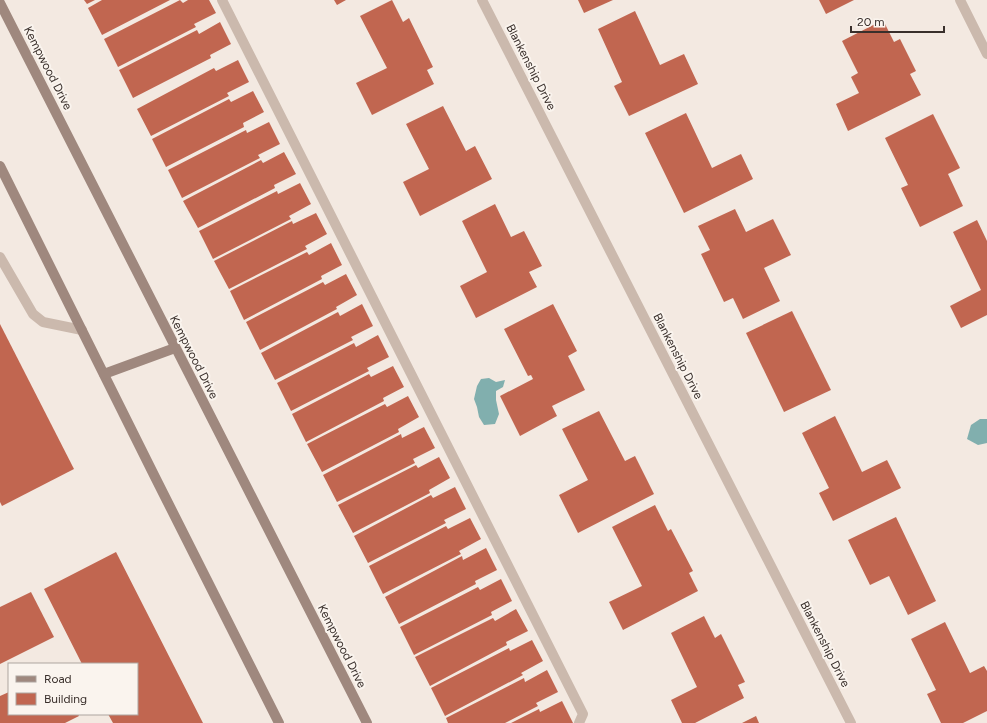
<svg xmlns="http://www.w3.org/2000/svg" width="987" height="723" font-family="Figtree,sans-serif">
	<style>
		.water { fill: #81afae }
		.building { fill: #c16650 }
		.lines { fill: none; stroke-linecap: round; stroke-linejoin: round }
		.service { stroke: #cbb9ad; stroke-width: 10 }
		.minor { stroke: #cbb9ad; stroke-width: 10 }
		.secondary { stroke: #9f887e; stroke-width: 10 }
		.labels { text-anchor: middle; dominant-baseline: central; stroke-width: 4; stroke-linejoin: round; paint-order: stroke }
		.street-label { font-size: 12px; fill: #392f2b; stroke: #faf4ee }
	</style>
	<rect width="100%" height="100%" fill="#f3e9e1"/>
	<!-- water -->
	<g class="water">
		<path d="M489 378 496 382 505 380 503 387 496 391V400L499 414 495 424 484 425 479 417 477 407 474 399 477 386 481 379Z"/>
		<path d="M980 419H987V443L978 445 967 439 971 425Z"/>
	</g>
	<!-- building -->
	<g class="building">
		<path d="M84 0H95L87 4Z"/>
		<path d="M102 0H170L102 35 88 8Z"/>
		<path d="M180 0 183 3 188 0H209L216 13 194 24 196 27 118 67 104 39Z"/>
		<path d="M334 0H346L337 5Z"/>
		<path d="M392 0 403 22 409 18 433 67 427 70 434 84 372 115 356 83 387 68 360 16Z"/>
		<path d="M578 0H613L584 13Z"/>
		<path d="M819 0H854L826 14Z"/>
		<path d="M635 11 660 65 684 54 698 84 629 116 614 86 622 82 598 29Z"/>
		<path d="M883 20 894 42 900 39 916 71 910 74 921 95 848 131 836 104 859 93 851 77 858 73 842 41Z"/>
		<path d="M220 22 231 44 210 55 211 58 133 98 119 70 197 30 199 34Z"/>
		<path d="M238 60 249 82 227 93 229 96 151 136 137 109 214 68 216 71Z"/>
		<path d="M253 91 264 112 243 123 244 127 166 167 152 139 229 99 231 102Z"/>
		<path d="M443 106 466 151 475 146 492 179 420 216 403 182 429 169 406 124Z"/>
		<path d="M686 113 712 168 741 154 753 179 684 213 645 133Z"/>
		<path d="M933 114 960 168 948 174 963 206 920 227 901 188 908 185 885 138Z"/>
		<path d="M269 122 280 144 258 155 260 158 182 198 168 170 246 130 247 133Z"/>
		<path d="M284 152 296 174 274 185 275 188 198 228 183 201 261 160 263 163Z"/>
		<path d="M300 183 311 204 289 216 291 219 213 259 199 231 277 191 278 194Z"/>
		<path d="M495 204 511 237 524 231 542 266 529 272 537 287 476 318 460 286 487 272 462 221Z"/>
		<path d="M735 209 746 232 773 219 791 255 764 268 780 301 743 319 733 298 724 302 701 254 710 250 698 226Z"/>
		<path d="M316 213 327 234 305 246 307 249 229 289 214 261 292 221 293 224Z"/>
		<path d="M977 220 987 241V315L961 328 950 306 981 290 953 232Z"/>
		<path d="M331 243 342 265 321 276 322 279 244 320 230 291 307 252 309 255Z"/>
		<path d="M346 274 357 295 336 307 337 309 260 350 246 322 323 282 325 285Z"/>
		<path d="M362 304 373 326 351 337 353 340 275 380 261 353 338 312 340 316Z"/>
		<path d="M553 304 577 351 568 356 585 390 552 406 557 416 520 436 500 396 533 379 531 375 528 376 504 329Z"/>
		<path d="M792 311 831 390 784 412 746 333Z"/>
		<path d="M0 324 74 469 2 506 0 502Z"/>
		<path d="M378 335 389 357 367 368 369 371 291 411 277 383 354 343 356 347Z"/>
		<path d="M393 366 404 387 383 398 384 401 306 442 292 414 369 374 371 377Z"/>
		<path d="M408 396 419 417 398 429 399 432 322 472 307 444 385 404 387 407Z"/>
		<path d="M599 411 625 461 635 456 654 494 578 533 559 495 588 480 562 429Z"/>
		<path d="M835 416 862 472 887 460 901 488 833 521 819 493 829 488 802 433Z"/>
		<path d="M424 427 435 448 413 459 415 463 337 502 323 475 401 434 402 438Z"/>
		<path d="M439 457 450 478 429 490 430 493 353 533 338 505 416 465 418 468Z"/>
		<path d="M455 487 466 509 444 520 446 523 368 563 354 536 431 495 433 498Z"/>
		<path d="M655 505 668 531 671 529 693 571 689 573 698 591 623 630 609 602 642 586 612 527Z"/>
		<path d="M896 517 936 601 908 615 889 576 870 585 848 540Z"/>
		<path d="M470 518 481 539 459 551 461 554 383 594 369 566 446 526 448 529Z"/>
		<path d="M486 548 497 570 475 581 476 584 399 624 385 597 462 556 463 560Z"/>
		<path d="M116 552 203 723H113L108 714H137V664H82L44 589Z"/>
		<path d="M501 579 512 601 491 612 492 615 414 655 400 627 478 587 480 590Z"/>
		<path d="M31 592 54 637 0 664V607Z"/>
		<path d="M516 609 528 631 506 642 507 645 430 686 415 657 493 618 495 621Z"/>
		<path d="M704 616 715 638 721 634 745 682 738 685 744 698 695 723H682L671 700 697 687 671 633Z"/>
		<path d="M945 622 970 673 984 666 987 671V711L963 723H941L927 694 936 690 911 639Z"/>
		<path d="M532 640 543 661 521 673 523 675 445 716 431 688 509 648 510 651Z"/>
		<path d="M547 670 558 692 536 703 538 706 505 723H448L446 718 524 678 525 682Z"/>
		<path d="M9 692V714H78L79 716 65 723H0V696Z"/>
		<path d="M562 701 573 723H511L539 709 540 712Z"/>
		<path d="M756 716 759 723H742Z"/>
	</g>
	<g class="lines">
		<!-- service -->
		<g class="service">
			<path d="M222 0 583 714 579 723"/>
			<path d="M0 257 33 314 43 322 82 330"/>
		</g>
		<!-- minor -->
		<g class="minor">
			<path d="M482 0 851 723"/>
			<path d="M960 0 987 54"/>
		</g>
		<!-- secondary -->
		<g class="secondary">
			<path d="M0 3 367 723"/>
			<path d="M0 166 155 477 279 723"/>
			<path d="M104 374 175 348"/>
		</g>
	</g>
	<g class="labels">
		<!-- street labels -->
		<g class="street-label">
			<text transform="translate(531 67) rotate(63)">Blankenship Drive</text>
			<text transform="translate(48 68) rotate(63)">Kempwood Drive</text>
			<text transform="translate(678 356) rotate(63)">Blankenship Drive</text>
			<text transform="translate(194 357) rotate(63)">Kempwood Drive</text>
			<text transform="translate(825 644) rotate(63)">Blankenship Drive</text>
			<text transform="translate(342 646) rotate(63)">Kempwood Drive</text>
		</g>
	</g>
	<!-- legend -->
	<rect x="8" y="663" width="130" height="52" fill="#faf4ee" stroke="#ada5a0"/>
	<rect x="16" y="676" width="20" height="6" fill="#9f887e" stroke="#ada5a0"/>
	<text x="44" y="683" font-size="12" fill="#392f2b">Road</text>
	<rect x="16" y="693" width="20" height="12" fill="#c16650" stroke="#ada5a0"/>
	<text x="44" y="703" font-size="12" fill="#392f2b">Building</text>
	<!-- scale -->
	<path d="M851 26v6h93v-6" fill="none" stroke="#392f2b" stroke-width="2"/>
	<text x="857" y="26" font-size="12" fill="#392f2b" stroke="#faf4ee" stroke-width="3" paint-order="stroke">20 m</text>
</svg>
